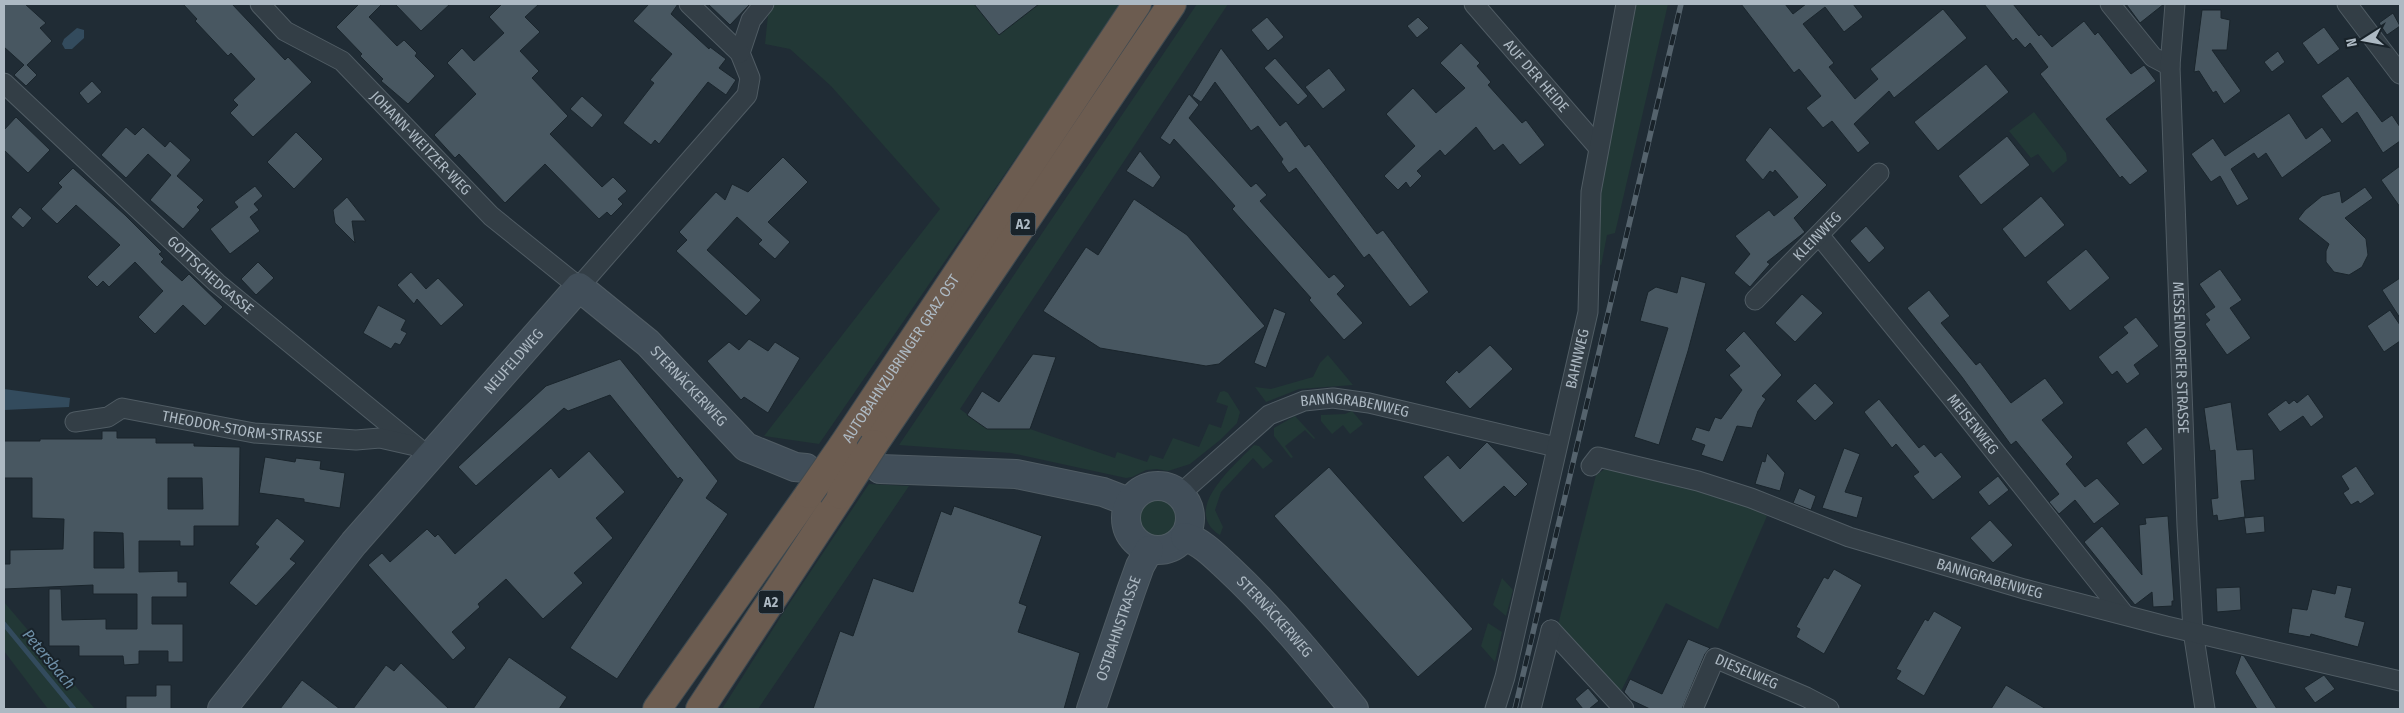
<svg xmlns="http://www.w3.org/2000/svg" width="2404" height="713" font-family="'Fira Sans Condensed',sans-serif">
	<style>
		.green { fill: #223836 }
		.water { fill: #334b5d }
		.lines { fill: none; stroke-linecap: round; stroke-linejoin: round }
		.stream { stroke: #334b5d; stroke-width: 5 }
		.building { fill: #485761; stroke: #1a252c; fill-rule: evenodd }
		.street-casing { stroke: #505c64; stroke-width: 21 }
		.secondary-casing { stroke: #505c64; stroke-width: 30 }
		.highway-casing { stroke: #3d4950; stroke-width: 30 }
		.street { stroke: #333e46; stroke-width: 19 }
		.secondary { stroke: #414e59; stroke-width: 28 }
		.highway { stroke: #6c5c50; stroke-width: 28 }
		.rail-casing { stroke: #55636d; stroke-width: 5.5 }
		.rail { stroke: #19232a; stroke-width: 4; stroke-dasharray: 11; stroke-linecap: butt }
		.highway-bridge-casing { stroke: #3d4950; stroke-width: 30; stroke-linecap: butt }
		.highway-bridge { stroke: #6c5c50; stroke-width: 28 }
		.labels { text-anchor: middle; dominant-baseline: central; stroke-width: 4; stroke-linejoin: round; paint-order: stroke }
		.shield { fill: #19232a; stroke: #818c95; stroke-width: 1 }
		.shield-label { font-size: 14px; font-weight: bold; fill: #adb9c3 }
		.street-label { font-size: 15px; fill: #adb9c3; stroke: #19232a }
		.water-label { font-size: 16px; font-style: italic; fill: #6e8fa7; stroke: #19232a }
	</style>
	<rect width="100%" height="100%" fill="#202c35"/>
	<!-- green -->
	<g class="green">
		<path d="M773 4H1122L819 444 764 436 940 209 831 86 790 49 765 44 768 15Z"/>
		<path d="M1197 4H1228L960 409 987 429H1030L1115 458 1117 452 1147 462 1150 455 1163 459 1173 438 1199 447 1209 424 1221 428 1228 406 1216 402 1220 392 1224 391 1228 393 1240 412 1237 423 1220 440 1190 464 1168 471 1157 469 1146 470 1132 477 1126 478 1011 453 899 445Z"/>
		<path d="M1635 4H1668L1615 233 1607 235 1601 266 1595 256 1604 164 1623 76Z"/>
		<path d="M2034 112 2066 153 2067 161 2053 173 2038 154 2031 158 2009 131Z"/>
		<path d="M1328 355 1353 385 1299 389 1266 402 1255 387 1271 389 1313 377 1320 363Z"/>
		<path d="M1352 411 1363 424 1350 434 1343 425 1332 434 1321 421V415L1345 414Z"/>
		<path d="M1295 416 1315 438 1314 439 1305 430 1285 446 1293 457 1291 458 1274 436V428Z"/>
		<path d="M1254 445 1259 446 1273 461 1263 469 1253 458 1221 492 1215 510 1223 527 1220 535C1180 510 1235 465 1254 445Z"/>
		<path d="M1605 469 1731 497 1767 516 1718 629 1666 603 1621 691 1558 625 1596 475Z"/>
		<path d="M869 484 909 486 758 709H722L785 610Z"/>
		<path d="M1157 496C1172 499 1184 511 1178 527 1160 568 1105 505 1157 496Z"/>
		<path d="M1502 578 1513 590 1506 616 1493 605Z"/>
		<path d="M4 602 95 709H48L4 651Z"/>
		<path d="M1488 623 1502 632 1495 662 1481 646Z"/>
	</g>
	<!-- water -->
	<g class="water">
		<path d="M77 28 84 30V38L72 49H65L62 44 64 39Z"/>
		<path d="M4 389 70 398 69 407 4 410Z"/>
	</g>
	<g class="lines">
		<!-- stream -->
		<path class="stream" d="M4 624 74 709"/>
	</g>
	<!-- building -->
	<g class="building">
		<path d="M4 4H25L46 23 40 28 52 41 27 65 37 75 26 86 14 75 24 65 4 47Z"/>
		<path d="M183 4H232L285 60 288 57 312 82 253 137 230 113 238 105 233 100 255 79 231 53 228 56 195 21 197 19Z"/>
		<path d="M359 4H382L369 17 397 46 404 40 417 53 415 56 435 76 408 104 381 81 383 79 360 56 362 54 336 27Z"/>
		<path d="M395 4H450L421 31Z"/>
		<path d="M502 4H539L525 17 540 32 520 51 539 71 532 78 568 116 550 134 602 187 613 177 627 191 618 199 623 204 611 216 607 212 599 219 545 164 505 203 459 154 455 158 434 135 476 94 447 63 462 48 474 61 504 33 489 17Z"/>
		<path d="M649 4H678L671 14 709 49 710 47 726 59 719 68 736 80 726 95 708 82 659 144 655 140 651 145 623 123 654 83 650 80 672 54 633 21Z"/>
		<path d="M708 4H750L730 25Z"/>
		<path d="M974 4H1039L999 35Z"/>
		<path d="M1741 4H1785L1793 14 1806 4H1853L1863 17 1844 32 1825 7 1803 24 1834 63 1829 67 1855 99 1878 79 1870 69 1943 9 1967 38 1894 98 1889 91 1854 124 1870 143 1858 153 1832 121 1823 128 1806 108 1821 96 1799 69 1794 73Z"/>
		<path d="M1984 4H2013L2039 36 2041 34 2052 47 2084 21 2095 35 2098 32 2131 74 2144 65 2156 81 2106 119 2148 171 2130 185 2122 176 2120 178 2040 74 2048 67 2030 43 2025 48 2016 38 2013 41Z"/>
		<path d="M2126 4H2164L2140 23Z"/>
		<path d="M2202 10H2221V18L2230 20 2227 50H2212L2241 91 2224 104 2216 91 2213 93 2199 71 2194 72Z"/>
		<path d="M2393 13 2400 26 2387 35 2379 23Z"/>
		<path d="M1267 17 1284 37 1268 51 1251 30Z"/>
		<path d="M1418 17 1429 28 1417 38 1407 26Z"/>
		<path d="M2324 27 2340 49 2318 65 2302 43Z"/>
		<path d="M1461 43 1480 63 1477 66 1491 82 1488 85 1522 123 1526 120 1545 145 1520 165 1503 144 1494 151 1476 127 1445 156 1440 150 1417 171 1422 176 1410 188 1406 182 1398 190 1384 176 1415 146 1386 114 1413 88 1436 113 1465 88 1440 63Z"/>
		<path d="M1221 48 1280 126 1286 121 1305 147 1309 144 1377 234 1383 230 1429 292 1410 307 1369 254 1364 258 1296 168 1289 173 1281 162 1283 159 1258 126 1251 131 1215 82 1201 102 1192 96Z"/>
		<path d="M2278 51 2285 62 2272 72 2264 62Z"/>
		<path d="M1275 58 1308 96 1298 105 1264 68Z"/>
		<path d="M1986 64 2009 92 1938 151 1914 122Z"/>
		<path d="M1329 68 1346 90 1323 109 1305 87Z"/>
		<path d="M2348 76 2382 122 2392 115 2400 127V141L2383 153 2357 112 2342 124 2321 96Z"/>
		<path d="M92 81 102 92 88 104 79 93Z"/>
		<path d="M1189 94 1199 105 1189 118 1251 187 1256 183 1267 195 1260 201 1329 278 1334 274 1345 286 1337 294 1363 323 1344 340 1309 300 1311 298 1232 209 1235 206 1212 180 1174 139 1170 145 1160 138Z"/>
		<path d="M582 96 603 115 592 128 570 109Z"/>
		<path d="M2289 113 2306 139 2322 127 2332 141 2282 178 2266 153 2258 159 2254 153 2231 169 2249 199 2237 206 2220 176 2211 182 2191 154 2213 138 2225 156Z"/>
		<path d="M16 117 50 150 28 173 4 150V130Z"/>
		<path d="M126 127 135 135 143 127 165 147 170 141 191 160 177 176 204 200 197 207 200 210 183 229 150 200 171 175 148 154 126 178 101 155Z"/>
		<path d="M1770 127 1827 185 1794 218 1805 232 1767 262 1770 264 1750 287 1734 273 1750 254 1735 236 1769 210 1774 216 1798 197 1775 170 1773 173 1770 171 1763 180 1745 160Z"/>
		<path d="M296 132 323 159 294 189 267 162Z"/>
		<path d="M2007 136 2030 165 1981 205 1958 176Z"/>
		<path d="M1140 151 1161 177 1153 188 1126 171Z"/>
		<path d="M783 157 808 182 768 222 790 242 775 259 758 244 762 240 737 217 707 250 761 300 746 316 676 251 687 240 679 232 716 192 725 200 732 184 748 192Z"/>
		<path d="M2400 166V207L2381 180Z"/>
		<path d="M73 168 125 215 162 252 159 254 164 259 161 262 182 281 189 274 223 307 205 326 183 305 155 334 138 317 163 291 135 262 109 287 103 281 97 287 87 277 120 245 76 205 57 224 41 209 62 187 58 183Z"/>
		<path d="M255 186 263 196 254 204 259 210 250 217 260 231 230 254 210 229 238 207 234 202Z"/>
		<path d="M2365 187 2373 198 2345 218 2366 239 2368 255 2362 267 2349 275 2334 272 2326 262V251L2329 244 2298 219 2305 210 2322 196 2340 191 2342 203Z"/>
		<path d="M2041 196 2065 225 2025 258 2002 229Z"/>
		<path d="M347 197 366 221H352L355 243 335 223 333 210Z"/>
		<path d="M1134 199 1187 235 1265 326 1219 364 1206 366 1100 348 1043 311 1086 247 1098 255Z"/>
		<path d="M20 207 32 218 23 228 11 217Z"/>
		<path d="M1866 226 1885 248 1869 263 1850 241Z"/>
		<path d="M2086 249 2110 278 2070 311 2046 282Z"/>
		<path d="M258 262 274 278 256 295 241 279Z"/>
		<path d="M2220 269 2242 300 2230 308 2251 338 2227 355 2205 324 2210 320 2205 314 2215 307 2199 284Z"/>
		<path d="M411 272 426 289 438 278 464 305 441 326 417 299 414 304 397 285Z"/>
		<path d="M1681 276 1706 283 1688 351 1659 445 1634 437 1668 328 1640 321 1648 292 1656 287 1677 293Z"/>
		<path d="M2400 278V318L2382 290Z"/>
		<path d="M1929 290 1950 316 1941 323 1976 365 1980 362 2011 403 2045 378 2064 403 2042 420 2073 457 2066 464 2085 487 2097 478 2120 504 2094 524 2075 500 2059 514 2049 502 2059 494 2016 441 2011 445 1962 377 1907 308Z"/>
		<path d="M1802 294 1823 313 1795 342 1775 323Z"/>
		<path d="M378 305 406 320 401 330 407 333 400 345 395 343 391 349 363 333Z"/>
		<path d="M1274 308 1286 313 1266 368 1254 363Z"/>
		<path d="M2390 310 2400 325V341L2384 352 2367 326Z"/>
		<path d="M2136 317 2159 346 2134 365 2140 374 2127 384 2117 371 2112 375 2098 357 2128 333 2123 327Z"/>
		<path d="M1744 331 1782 375 1762 396 1766 399 1758 411 1752 428 1737 426 1723 462 1701 455 1705 445 1691 440 1696 427 1709 431 1715 417 1721 419 1742 390 1729 375 1740 366 1725 350Z"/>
		<path d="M749 339 768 351 775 342 800 358 768 413 744 397 741 400 707 361 729 342 739 350Z"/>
		<path d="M1490 345 1513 369 1470 409 1445 382 1457 370 1459 373Z"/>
		<path d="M1033 354 1056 357 1030 429H987L967 415 982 391 999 402Z"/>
		<path d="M620 359 718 481 706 498 728 514 617 679 570 648 683 480 680 477 678 479 610 395 568 411 564 408 476 486 458 467 546 386Z"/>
		<path d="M1815 383 1834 403 1815 421 1796 401Z"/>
		<path d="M2308 394 2324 417 2311 427 2303 416 2280 432 2267 414 2286 400 2289 404 2294 400 2297 403Z"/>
		<path d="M1879 399 1919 448 1924 444 1935 457 1941 452 1962 477 1933 500 1913 476 1919 472 1896 444 1892 448 1864 412Z"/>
		<path d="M2231 402 2237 450 2253 449 2255 480 2241 481 2245 517 2218 521 2217 515 2213 516 2211 499 2218 498 2215 450 2210 451 2204 408Z"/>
		<path d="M2146 427 2163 449 2143 465 2126 443Z"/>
		<path d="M102 431H117V438H156V443H194V446L240 447 239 526H194V546H180V541H139V572L178 571V582H187V597H152V624H183V662H168V651H139V664L124 665 123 656H79V646H49V589H61L62 620 106 619V629H137V594H93V585L4 589V564H10V550L63 549 64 519 32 518V478H4V441H40V439H102ZM168 478H202L203 509H168ZM94 532 123 533 124 568H94Z"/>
		<path d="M1487 442 1528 484 1515 497 1504 486 1463 523 1423 477 1448 455 1460 469Z"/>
		<path d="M1844 448 1860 454 1845 492 1863 497 1857 518 1822 508Z"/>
		<path d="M589 451 625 492 596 518 613 538 574 573 583 583 543 619 506 579 478 604 480 607 452 632 466 648 453 660 368 565 382 553 390 562 427 529 435 537 438 534 455 554 551 468 559 478Z"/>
		<path d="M1767 453 1785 473 1780 491 1755 484 1762 461 1765 462Z"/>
		<path d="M265 457 295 462 296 458 321 461 320 469 345 473 340 508 304 502V499L259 493Z"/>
		<path d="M2356 466 2375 494 2360 504 2358 501 2351 505 2343 493 2349 489 2341 476Z"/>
		<path d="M1329 467 1473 629 1418 677 1274 516Z"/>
		<path d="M1998 476 2009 490 1989 506 1978 492Z"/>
		<path d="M1799 488 1816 496 1811 510 1793 503Z"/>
		<path d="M954 506 1042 536 1019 603 1027 606 1018 632 1080 653 1064 709H813L840 631 853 636 873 578 913 592 941 511 951 515Z"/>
		<path d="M2168 516 2174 601H2172V606L2153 607 2152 592 2135 605 2084 542 2102 526 2142 575 2139 525 2146 524 2145 518Z"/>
		<path d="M2264 516 2265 532 2246 534 2244 518Z"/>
		<path d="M277 518 305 541 290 559 296 563 256 606 229 583 259 547 255 544Z"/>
		<path d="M1990 520 2013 545 1993 563 1970 538Z"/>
		<path d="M1834 569 1862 585 1824 654 1796 637 1800 629 1796 627 1824 577 1828 579Z"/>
		<path d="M2337 585 2352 588 2345 617 2365 622 2358 647 2311 634 2310 637 2288 633 2292 608 2307 610 2312 589 2335 594Z"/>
		<path d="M2240 587 2241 610 2217 612 2216 588Z"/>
		<path d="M1934 611 1962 627 1924 696 1896 679 1901 671 1896 669 1925 619 1928 621Z"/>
		<path d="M1688 639 1710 648 1705 654 1682 709H1650L1631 700 1624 692 1630 679 1662 694Z"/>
		<path d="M2241 655 2244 656 2277 709H2257L2235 673Z"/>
		<path d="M509 657 567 697 559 709H473Z"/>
		<path d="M401 663 449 709H353L386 665 394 671Z"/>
		<path d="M2324 675 2335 689 2315 703 2304 688Z"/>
		<path d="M302 680 340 709H280Z"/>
		<path d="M156 685H171V709H126V696H156Z"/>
		<path d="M2006 685 2046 709H1991Z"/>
		<path d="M1588 688 1599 701 1589 709H1583L1575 699Z"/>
	</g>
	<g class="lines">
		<!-- street casing -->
		<g class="street-casing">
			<g id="street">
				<path id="s1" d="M260 4 285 31 342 61 491 216 579 287 747 95 750 78 740 53 751 20 764 4"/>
				<path d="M689 4 740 53"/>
				<path id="s2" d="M1474 4 1598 147"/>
				<path d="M2110 4 2153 57 2170 66"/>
				<path id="s3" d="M2175 4 2170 66 2187 526 2193 631 2205 709"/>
				<path d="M2347 4 2400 74"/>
				<path id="s4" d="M4 83 217 283 429 457"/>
				<path id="s5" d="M1819 235 1952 398 2124 614"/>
				<path id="s6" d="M1755 300 1879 173"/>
				<path id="s7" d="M75 422 108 417 122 408 254 433 356 440 380 438 411 445"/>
				<path id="s8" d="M1591 466 1598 457 1698 481 1751 498 1849 537 2024 589 2166 626 2400 681"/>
				<path id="s9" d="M1180 494 1269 415 1304 401 1333 398 1369 403 1556 447"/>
				<path d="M1551 630 1624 709"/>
				<path id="s10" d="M1495 709 1505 677 1588 312 1591 192 1626 4"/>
				<path d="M1531 709 1551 630"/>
				<path id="s11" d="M1693 709 1715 658 1806 697 1829 709"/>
			</g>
		</g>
		<!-- secondary casing -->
		<g class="secondary-casing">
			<g id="secondary">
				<path d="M880 469 1016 474 1103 492 1129 502"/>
				<circle cx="1158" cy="518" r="32"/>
				<path id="s12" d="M1185 537C1202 542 1215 556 1228 568 1274 611 1314 660 1354 709"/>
				<path id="s13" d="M222 709 354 543 579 287 648 343 746 447 795 467 806 468"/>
				<path id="s14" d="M1091 709 1131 591 1140 566 1149 550"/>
			</g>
		</g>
		<!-- highway casing -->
		<g class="highway-casing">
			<g id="highway">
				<path d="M874 444 1172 4"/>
				<path id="s15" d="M843 445 1137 4"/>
				<path d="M657 709 809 494"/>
				<path d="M700 709 841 495"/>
			</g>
		</g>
		<!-- street -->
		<use href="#street" class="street"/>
		<!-- secondary -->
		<use href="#secondary" class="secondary"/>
		<!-- highway -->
		<use href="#highway" class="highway"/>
		<!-- rail casing -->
		<g class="rail-casing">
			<path id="rail" d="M1515 709 1681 4"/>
		</g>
		<!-- rail -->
		<use href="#rail" class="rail"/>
		<!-- highway-bridge casing -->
		<g class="highway-bridge-casing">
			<g id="highway-bridge">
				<path d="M809 494 843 445"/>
				<path d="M841 495 874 444"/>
			</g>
		</g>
		<!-- highway-bridge -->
		<use href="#highway-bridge" class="highway-bridge"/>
	</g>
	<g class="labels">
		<!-- shield labels -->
		<g class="shield">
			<rect x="1010.5" y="212.5" width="25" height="23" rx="4"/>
			<rect x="758.5" y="590.5" width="25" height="23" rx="4"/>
		</g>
		<g class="shield-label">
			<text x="1023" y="224">A2</text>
			<text x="771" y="602">A2</text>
		</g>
		<!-- street labels -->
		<g class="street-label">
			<text stroke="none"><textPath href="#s2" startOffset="95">AUF DER HEIDE</textPath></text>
			<text stroke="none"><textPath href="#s1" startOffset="215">JOHANN-WEITZER-WEG</textPath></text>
			<text stroke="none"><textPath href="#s6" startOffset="89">KLEINWEG</textPath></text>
			<text stroke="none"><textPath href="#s4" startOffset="282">GOTTSCHEDGASSE</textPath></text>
			<text stroke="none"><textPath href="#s3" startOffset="354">MESSENDORFER STRASSE</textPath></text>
			<text stroke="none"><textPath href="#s15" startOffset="104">AUTOBAHNZUBRINGER GRAZ OST</textPath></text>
			<text stroke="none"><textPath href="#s10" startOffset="360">BAHNWEG</textPath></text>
			<text stroke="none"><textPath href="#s13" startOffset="454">NEUFELDWEG</textPath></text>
			<text stroke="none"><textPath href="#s13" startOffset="701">STERNÄCKERWEG</textPath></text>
			<text stroke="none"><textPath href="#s9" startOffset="208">BANNGRABENWEG</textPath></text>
			<text stroke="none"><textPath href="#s5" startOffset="244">MEISENWEG</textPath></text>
			<text stroke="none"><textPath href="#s7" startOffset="172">THEODOR-STORM-STRASSE</textPath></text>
			<text stroke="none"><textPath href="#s8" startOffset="422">BANNGRABENWEG</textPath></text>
			<text stroke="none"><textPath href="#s12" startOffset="121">STERNÄCKERWEG</textPath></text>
			<text stroke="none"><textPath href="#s14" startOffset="85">OSTBAHNSTRASSE</textPath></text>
			<text stroke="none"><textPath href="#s11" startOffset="90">DIESELWEG</textPath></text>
		</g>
		<!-- water labels -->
		<g class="water-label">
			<text transform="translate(49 659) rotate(50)">Petersbach</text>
		</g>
	</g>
	<!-- border -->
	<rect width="2404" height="713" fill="none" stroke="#adb9c3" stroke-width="10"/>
	<!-- north arrow -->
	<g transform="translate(2364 40) rotate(259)" stroke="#19232a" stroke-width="4" paint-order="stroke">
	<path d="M0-4L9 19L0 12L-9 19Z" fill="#adb9c3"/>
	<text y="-8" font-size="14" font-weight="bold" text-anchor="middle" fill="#adb9c3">N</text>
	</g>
</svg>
